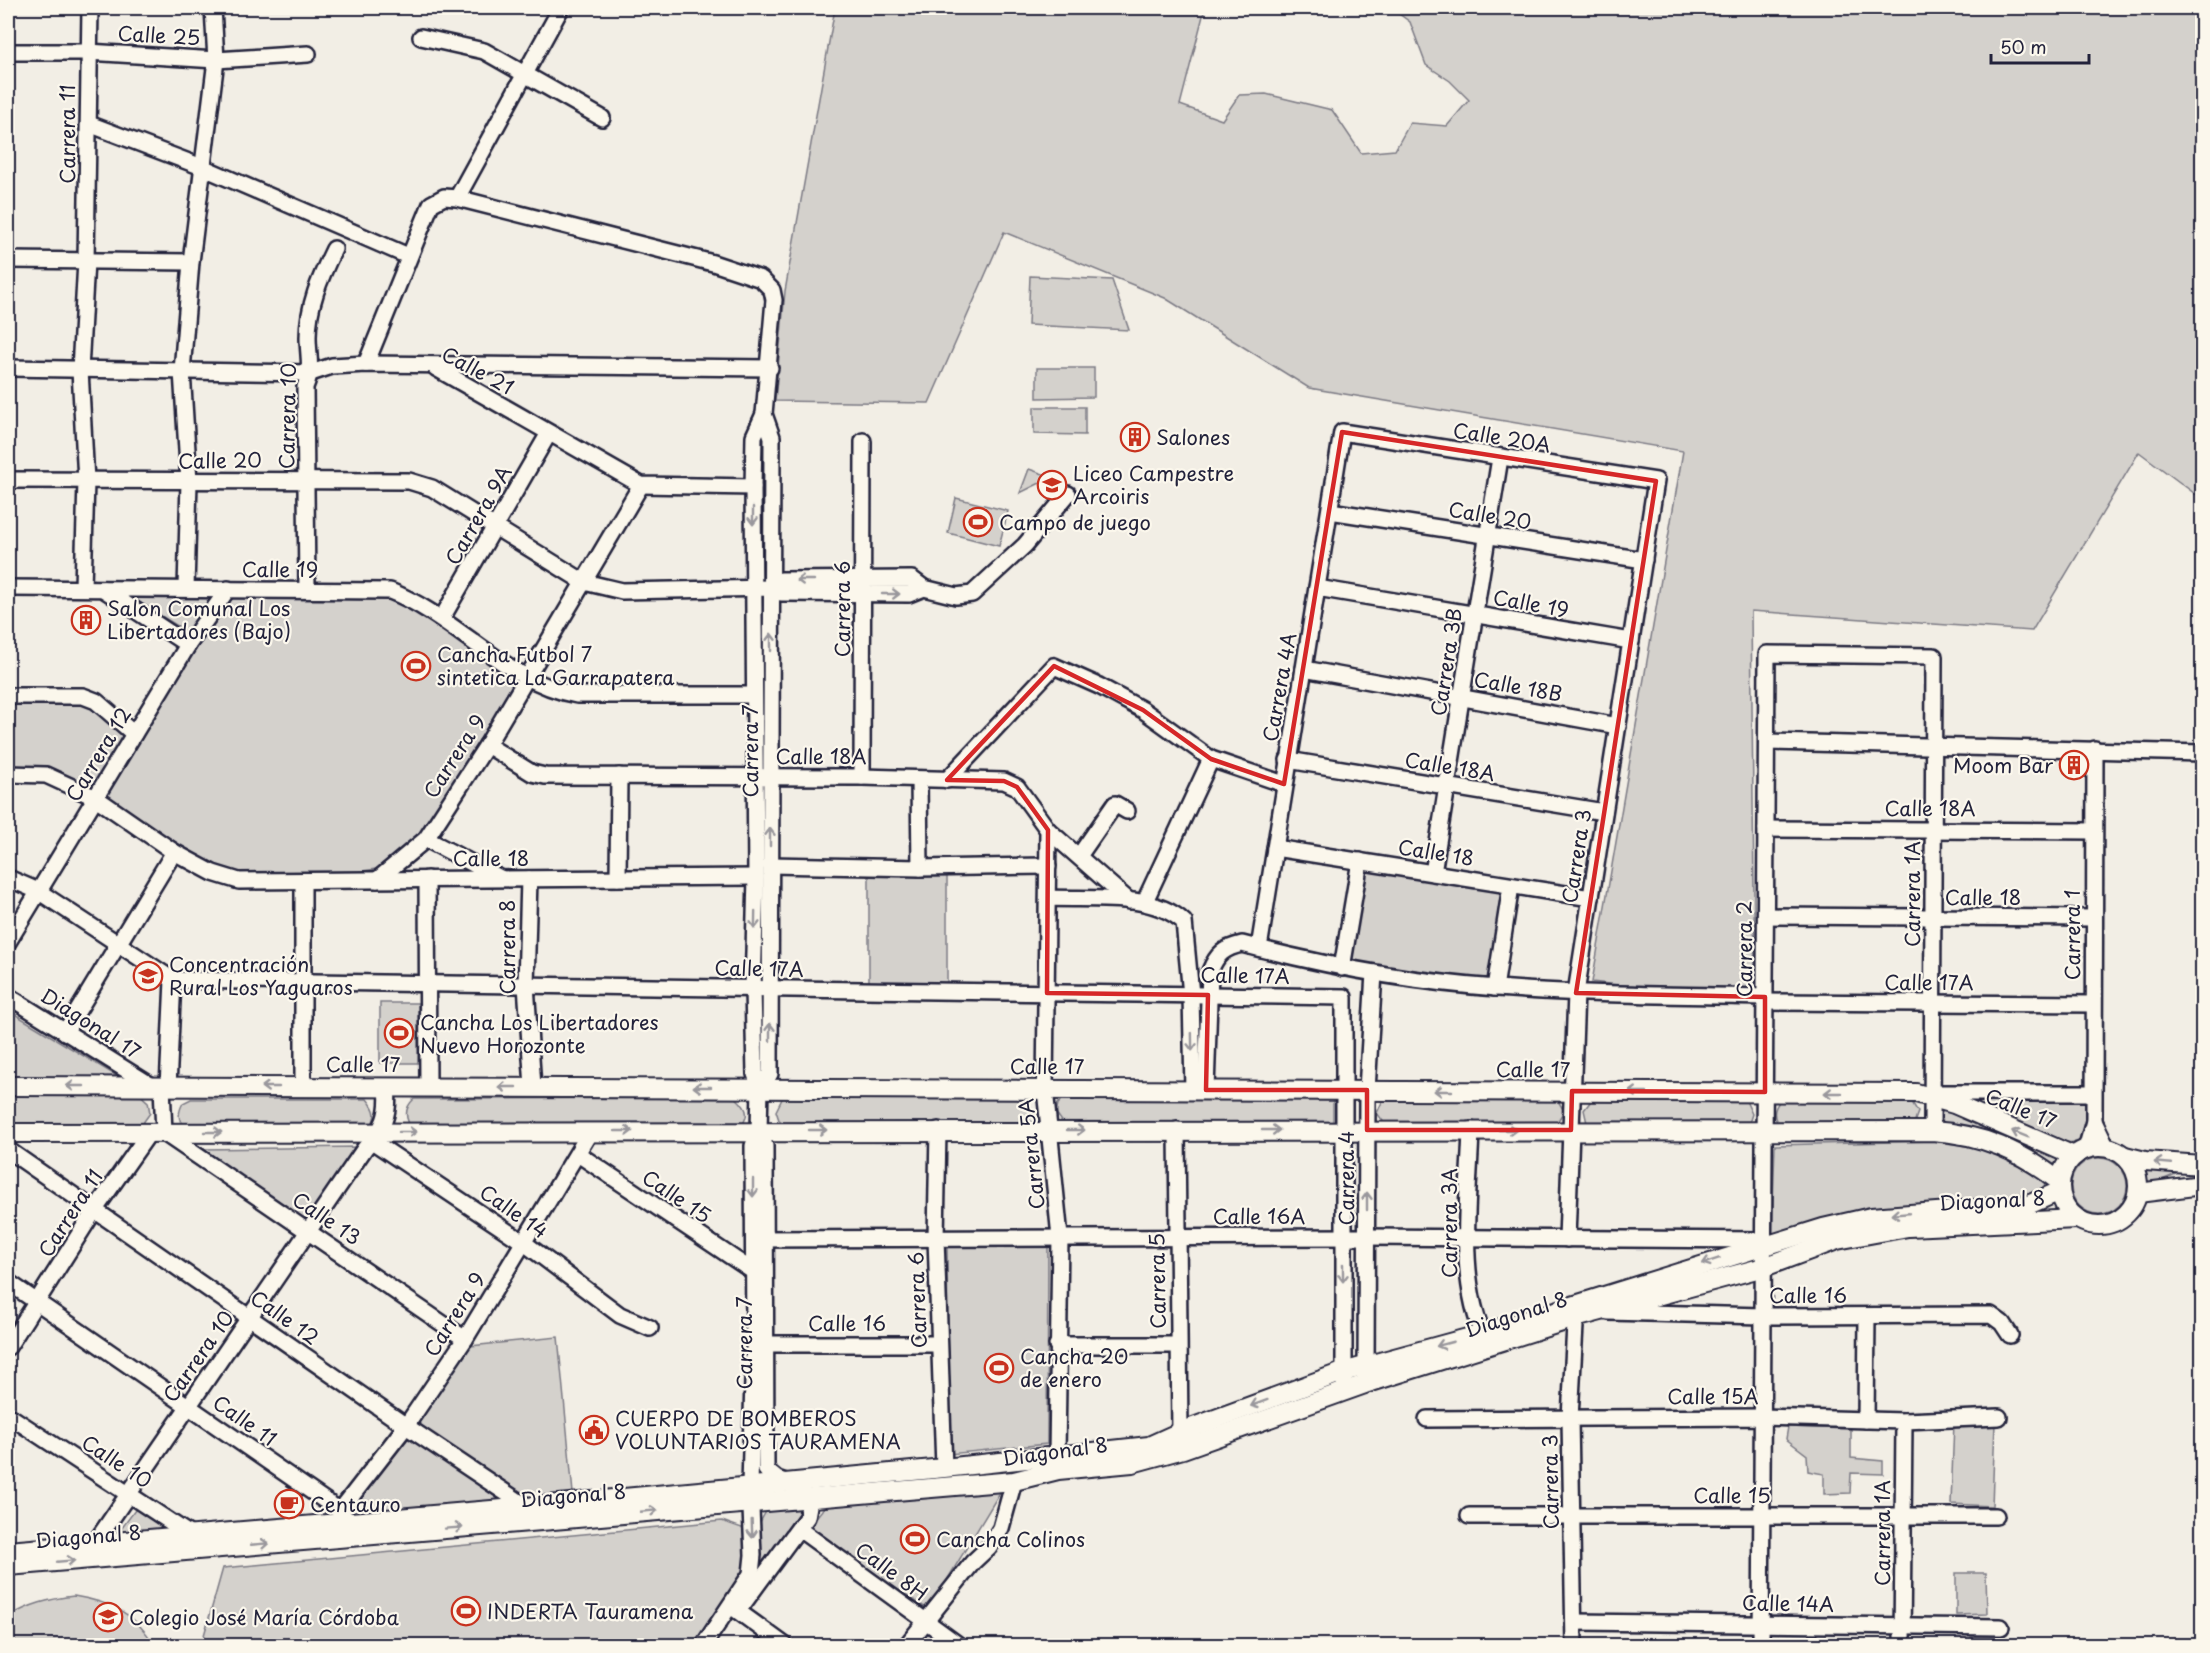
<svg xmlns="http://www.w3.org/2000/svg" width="2210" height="1653" font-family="'Playpen Sans',sans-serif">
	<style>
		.green { fill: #d4d1cc; stroke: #7b7a84; stroke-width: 1.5 }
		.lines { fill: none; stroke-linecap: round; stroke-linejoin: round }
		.minor-casing { stroke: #22223b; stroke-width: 20 }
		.tertiary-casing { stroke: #22223b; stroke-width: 22 }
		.minor { stroke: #fbf7ec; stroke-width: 15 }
		.tertiary { stroke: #fbf7ec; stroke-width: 18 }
		.oneway { stroke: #99979c }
		.marked { fill: none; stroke: #d62828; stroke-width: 4.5; stroke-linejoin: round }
		.labels { text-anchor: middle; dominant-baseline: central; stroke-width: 4.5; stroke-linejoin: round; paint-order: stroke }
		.street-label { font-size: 20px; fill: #22223b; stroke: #fbf7ec }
		.poi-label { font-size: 20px; fill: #22223b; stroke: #fbf7ec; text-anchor: start }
	</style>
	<rect width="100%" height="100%" fill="#f2eee5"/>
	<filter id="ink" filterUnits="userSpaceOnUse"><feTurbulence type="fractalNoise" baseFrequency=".0167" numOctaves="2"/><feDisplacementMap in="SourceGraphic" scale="12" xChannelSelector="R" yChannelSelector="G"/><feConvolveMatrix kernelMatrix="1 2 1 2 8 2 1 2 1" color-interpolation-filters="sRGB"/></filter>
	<g filter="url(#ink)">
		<!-- green -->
		<g class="green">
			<path d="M835 8H1205L1180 105 1222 120 1239 95 1266 94 1332 110 1361 153 1395 150 1410 123 1447 126 1469 100 1450 81 1426 65 1410 22 1391 8H2202V499L2139 452 2032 631 1751 611 1755 993H1685L1592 982 1683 451 1309 388 1165 298 1004 232 929 403 775 401 785 291Z"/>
			<path d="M1030 276 1112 280 1129 330 1028 325Z"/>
			<path d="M1037 368H1094V397L1037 398Z"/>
			<path d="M1034 407H1085V435L1034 434Z"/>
			<path d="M1029 469 1052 477 1020 493Z"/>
			<path d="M956 498 1008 511 999 546 948 533Z"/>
			<path d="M126 594 217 595 192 635Z"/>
			<path d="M229 595 389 596 441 623 520 676 418 841 376 869 315 878 230 875 102 797Z"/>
			<path d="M84 700 127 734 95 793 8 769V701Z"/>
			<path d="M1362 866 1508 888 1494 983 1347 961Z"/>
			<path d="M947 874V985H869V875Z"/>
			<rect x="380" y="1003" width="38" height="60"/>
			<path d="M8 1010 125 1081 8 1083Z"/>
			<path d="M8 1093H138L148 1102 150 1113 140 1127 8 1126Z"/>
			<path d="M787 1096 1025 1097C1033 1106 1035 1115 1026 1124L787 1125 779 1120 776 1111 782 1099Z"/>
			<path d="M1333 1096V1126L1066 1127 1056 1113 1058 1104 1065 1097Z"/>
			<path d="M1388 1097 1557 1099 1564 1111 1556 1124H1385L1377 1113 1383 1100Z"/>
			<path d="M2085 1097 2086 1128 2079 1141C2056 1151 1989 1109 1966 1098Z"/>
			<path d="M736 1098C749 1109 750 1117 738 1129L414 1131C405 1120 403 1109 414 1099Z"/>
			<path d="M191 1099H367C377 1111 377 1116 369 1130L187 1131C178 1121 177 1114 183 1103Z"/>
			<path d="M1910 1099 1918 1112 1914 1123 1780 1126C1773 1118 1773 1109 1780 1101Z"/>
			<path d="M1596 1100 1746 1101 1752 1114 1749 1123H1587L1584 1110 1591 1101Z"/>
			<path d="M1944 1109 2062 1155 2055 1165 2022 1145 1945 1125 1940 1116Z"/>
			<path d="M1933 1141C1961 1145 2036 1154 2046 1183L2039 1192 2021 1197 1865 1208 1772 1236 1775 1145Z"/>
			<path d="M359 1147 306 1222 203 1149Z"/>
			<circle cx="2099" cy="1186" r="28"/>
			<path d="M2139 1166 2202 1174 2178 1173 2144 1188Z"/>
			<path d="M1048 1246 1047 1444 949 1454 947 1247Z"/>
			<path d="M558 1337 573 1493 526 1497 415 1425 470 1346Z"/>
			<path d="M1954 1422 1995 1423 1992 1506 1951 1504Z"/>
			<path d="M1788 1427 1851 1429V1458L1883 1461V1474L1851 1473 1850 1493 1824 1494V1474L1808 1471 1807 1455 1786 1439Z"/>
			<path d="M410 1431 510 1499 351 1512V1508Z"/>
			<path d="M1002 1489 929 1610 806 1530 830 1500Z"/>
			<path d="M138 1506 177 1532 116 1536Z"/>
			<path d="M801 1506V1509L756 1574 759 1524 768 1508Z"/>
			<path d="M722 1521 742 1528C761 1575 723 1609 697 1645L201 1646 223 1568Z"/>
			<path d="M1956 1573H1986L1987 1614 1956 1615Z"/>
			<path d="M74 1596C110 1602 135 1612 154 1645H8V1617C30 1604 49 1599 74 1596Z"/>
			<path d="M1971 1637 1996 1638V1645H1971Z"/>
		</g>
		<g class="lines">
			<!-- minor casing -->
			<g class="minor-casing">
				<g id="minor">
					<path d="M421 37 484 51 602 118"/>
					<path d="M8 52H88L216 60 308 54"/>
					<path d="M89 124 202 167 408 256"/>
					<path d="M457 198 561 8"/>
					<path d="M8 260 191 262"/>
					<path d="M366 364 431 204 444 197 457 198 713 263 761 279 772 290 774 300 764 414 754 436 753 487 756 877 753 989 755 1074 760 1087 759 1130 753 1146 754 1345 750 1485 753 1555 751 1574 703 1646"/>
					<path d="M8 368 311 373 332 366 366 364 770 368"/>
					<path d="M436 368 641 485 753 487"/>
					<path d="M8 480 409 481 432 488 584 582 622 591 771 588 781 593 909 594 924 588"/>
					<path d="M1330 511 1644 560"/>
					<path d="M83 587 86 481 80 370 86 261 90 8"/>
					<path d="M8 588 390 591C457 617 506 683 577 695H754"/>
					<path d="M186 588 189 482 182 371 191 262 216 60 213 8"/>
					<path d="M771 588 781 580 912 579 924 588 956 596 972 594 1025 545 1068 494"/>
					<path d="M1317 588 1631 641"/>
					<path d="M103 589 188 645"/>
					<path d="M307 589 305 387C313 369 308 356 308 337 308 305 320 278 334 249"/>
					<path d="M442 618 549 433"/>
					<path d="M1304 669 1618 726"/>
					<path d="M8 696H83L96 701 134 734"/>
					<path d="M1767 742 2202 753"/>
					<path d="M487 745 532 773 545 776 862 777 1004 781 1017 787 1048 830 1045 1089 1060 1237 1057 1456"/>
					<path d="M1288 760 1604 812"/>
					<path d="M8 774 46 775 96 798 174 852 213 873 239 881 756 877"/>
					<path d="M862 777 863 441"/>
					<path d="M919 780 920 868"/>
					<path d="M947 780 1054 666 1099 686 1143 710 1211 759 1284 784"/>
					<path d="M1766 829 2094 831"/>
					<path d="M1048 830 1129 901"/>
					<path d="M426 839 500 878"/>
					<path d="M1275 848 1591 898"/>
					<path d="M1079 856 1115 804 1127 811"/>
					<path d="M770 865 920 868 1048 866"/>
					<path d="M1433 873 1500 458"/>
					<path d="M8 878 38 891 173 980"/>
					<path d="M618 878 619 776"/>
					<path d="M427 879 428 1087"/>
					<path d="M529 879 526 985 533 1087"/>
					<path d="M377 880 426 839 487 745 641 485"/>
					<path d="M1048 898C1090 900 1152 892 1184 922L1191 995 1193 1090"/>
					<path d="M1145 901 1211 759"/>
					<path d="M1766 916 2093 918"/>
					<path d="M8 942 188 645 228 589"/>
					<path d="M1259 948 1342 432 1656 481 1576 993 1567 1239"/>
					<path d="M1342 968 1360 861"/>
					<path d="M173 980 1344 997V1383"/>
					<path d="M1495 988 1511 886"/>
					<path d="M8 996 152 1086"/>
					<path d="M1765 1002 2093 1004"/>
					<path d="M65 1032 174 852"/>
					<path d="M162 1086 164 1133 465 1339"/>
					<path d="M168 1087 173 980"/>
					<path d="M303 1087V881"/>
					<path d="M760 1087 770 1074 772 437 764 414"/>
					<path d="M1206 1090 1210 971C1217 954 1224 948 1242 944 1326 966 1411 982 1497 988 1586 995 1676 995 1765 997"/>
					<path d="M1932 1093H2092"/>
					<path d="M2094 1121 2107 1148"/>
					<path d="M938 1130 936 1238 944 1468"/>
					<path d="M1177 1130 1180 1432 1182 1443"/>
					<path d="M1471 1130C1469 1200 1456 1277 1486 1342"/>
					<path d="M372 1141 523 1242 620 1315 650 1328"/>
					<path d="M2086 1149 2094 1121 2095 749"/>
					<path d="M8 1150 406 1426 527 1507 528 1512"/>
					<path d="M578 1154 754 1272"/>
					<path d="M754 1239 1367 1237 1764 1240"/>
					<path d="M8 1282 340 1511 345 1517"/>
					<path d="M1608 1312 1763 1316 1991 1315 2002 1323 2010 1335"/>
					<path d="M756 1344H939"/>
					<path d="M1057 1345H1178"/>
					<path d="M8 1347 94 1211 149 1133"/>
					<path d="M1366 1375 1367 1090 1374 973"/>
					<path d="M8 1415 189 1534 190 1542"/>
					<path d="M1427 1419 1763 1417 1904 1421 1999 1417"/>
					<path d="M1866 1420 1867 1316"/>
					<path d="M340 1511 406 1426 465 1339 590 1132"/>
					<path d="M1469 1516H1996"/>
					<path d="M799 1529 960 1646"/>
					<path d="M96 1551 95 1543 365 1148C384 1129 390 1114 387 1087"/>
					<path d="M743 1604 807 1517 809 1506 800 1487 777 1479 766 1470 765 1146 759 1130"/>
					<path d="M732 1607 786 1646"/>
					<path d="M1575 1622 2001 1627"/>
					<path d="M906 1646 973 1562 989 1547 1001 1528 1014 1481"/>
					<path d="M1574 1646 1570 1418 1576 1307"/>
					<path d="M1761 1646 1767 654 1934 656 1932 1131"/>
					<path d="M1902 1646 1904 1421"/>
				</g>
			</g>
			<!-- tertiary casing -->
			<g class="tertiary-casing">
				<g id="tertiary">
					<path d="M8 1086 1916 1093 1954 1104 2074 1156"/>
					<path d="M8 1133 1932 1131C1981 1134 2021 1151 2060 1182"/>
					<circle cx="2099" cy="1186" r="39"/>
					<path d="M2125 1156 2145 1161 2202 1165"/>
					<path d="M2138 1193 2202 1185"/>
					<path d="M8 1551 527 1507 944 1468 1149 1446 1180 1432 1343 1372 1482 1334 1823 1228 1871 1217 2028 1205 2060 1191"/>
					<path d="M8 1566 1014 1481 1058 1470 1132 1463 1183 1449 1365 1384 1575 1318 1764 1267 1837 1240 1908 1227 2076 1219"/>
				</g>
			</g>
			<!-- minor -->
			<use href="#minor" class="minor"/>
			<!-- tertiary -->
			<use href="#tertiary" class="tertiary"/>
		</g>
		<!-- one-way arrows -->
		<defs><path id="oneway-shaft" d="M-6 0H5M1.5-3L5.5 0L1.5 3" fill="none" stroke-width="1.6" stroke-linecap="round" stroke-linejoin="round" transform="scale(1.5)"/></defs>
		<g class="oneway">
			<use href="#oneway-shaft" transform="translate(753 516) rotate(90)"/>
			<use href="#oneway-shaft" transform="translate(805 580) rotate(180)"/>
			<use href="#oneway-shaft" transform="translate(891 594)"/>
			<use href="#oneway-shaft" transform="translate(771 642) rotate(-90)"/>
			<use href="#oneway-shaft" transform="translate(770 837) rotate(-90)"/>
			<use href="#oneway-shaft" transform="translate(755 920) rotate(91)"/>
			<use href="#oneway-shaft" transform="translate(770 1032) rotate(-90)"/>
			<use href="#oneway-shaft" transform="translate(1192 1042) rotate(89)"/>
			<use href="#oneway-shaft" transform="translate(75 1086) rotate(-180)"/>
			<use href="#oneway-shaft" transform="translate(270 1087) rotate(-180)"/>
			<use href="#oneway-shaft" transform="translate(507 1087) rotate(-180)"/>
			<use href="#oneway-shaft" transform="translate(702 1087) rotate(180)"/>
			<use href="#oneway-shaft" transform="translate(1443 1091) rotate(-180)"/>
			<use href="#oneway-shaft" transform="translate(1638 1092) rotate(-180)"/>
			<use href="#oneway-shaft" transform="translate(1833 1093) rotate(-180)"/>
			<use href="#oneway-shaft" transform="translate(818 1130)"/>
			<use href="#oneway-shaft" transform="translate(1076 1130)"/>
			<use href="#oneway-shaft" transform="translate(1271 1130)"/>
			<use href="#oneway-shaft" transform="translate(1508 1130)"/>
			<use href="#oneway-shaft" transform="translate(624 1131)"/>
			<use href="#oneway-shaft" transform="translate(213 1132)"/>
			<use href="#oneway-shaft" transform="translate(408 1132)"/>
			<use href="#oneway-shaft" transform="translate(2020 1134) rotate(-158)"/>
			<use href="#oneway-shaft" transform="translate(2163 1163) rotate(-175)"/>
			<use href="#oneway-shaft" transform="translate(753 1188) rotate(90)"/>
			<use href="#oneway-shaft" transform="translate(1367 1201) rotate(-90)"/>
			<use href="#oneway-shaft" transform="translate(1900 1214) rotate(175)"/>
			<use href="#oneway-shaft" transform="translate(1711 1261) rotate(162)"/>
			<use href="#oneway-shaft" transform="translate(1343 1273) rotate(90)"/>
			<use href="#oneway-shaft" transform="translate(1445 1344) rotate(165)"/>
			<use href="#oneway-shaft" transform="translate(1259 1403) rotate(160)"/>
			<use href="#oneway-shaft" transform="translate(649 1511) rotate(-5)"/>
			<use href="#oneway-shaft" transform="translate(454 1528) rotate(-4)"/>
			<use href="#oneway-shaft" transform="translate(752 1529) rotate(88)"/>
			<use href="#oneway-shaft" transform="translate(260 1544) rotate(-5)"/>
			<use href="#oneway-shaft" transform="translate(66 1561) rotate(-5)"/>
		</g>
	</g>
	<!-- marked area -->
	<path class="marked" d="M1342 432 1656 481 1576 993 1765 997V1092L1572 1091 1571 1130H1367V1090H1206L1208 995 1047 993 1048 830 1017 787 1004 781 947 780 1054 666 1143 710 1211 759 1284 784Z"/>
	<!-- icons -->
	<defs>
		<g id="building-ring" transform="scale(1.5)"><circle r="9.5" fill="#fbf7ec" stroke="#c8321e" stroke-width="1.5"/><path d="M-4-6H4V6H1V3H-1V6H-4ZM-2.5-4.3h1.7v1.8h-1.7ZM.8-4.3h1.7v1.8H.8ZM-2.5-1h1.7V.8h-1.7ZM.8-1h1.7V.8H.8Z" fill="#c8321e"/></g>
		<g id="school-ring" transform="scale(1.5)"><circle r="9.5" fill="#fbf7ec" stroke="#c8321e" stroke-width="1.5"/><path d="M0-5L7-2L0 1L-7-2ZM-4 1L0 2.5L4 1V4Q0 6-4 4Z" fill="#c8321e"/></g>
		<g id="stadium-ring" transform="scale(1.5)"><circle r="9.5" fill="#fbf7ec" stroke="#c8321e" stroke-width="1.5"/><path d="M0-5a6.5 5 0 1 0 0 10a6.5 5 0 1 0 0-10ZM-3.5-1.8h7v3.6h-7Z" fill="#c8321e"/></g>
		<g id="civic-ring" transform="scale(1.5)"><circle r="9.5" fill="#fbf7ec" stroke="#c8321e" stroke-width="1.5"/><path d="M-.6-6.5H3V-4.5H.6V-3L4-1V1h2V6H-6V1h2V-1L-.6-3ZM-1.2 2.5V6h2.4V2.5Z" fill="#c8321e"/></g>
		<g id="cafe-ring" transform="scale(1.5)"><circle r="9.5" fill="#fbf7ec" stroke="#c8321e" stroke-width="1.5"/><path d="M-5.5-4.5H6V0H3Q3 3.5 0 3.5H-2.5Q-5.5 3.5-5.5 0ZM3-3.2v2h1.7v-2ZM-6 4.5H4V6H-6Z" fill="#c8321e"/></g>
	</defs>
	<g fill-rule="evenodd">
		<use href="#building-ring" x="1135" y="437"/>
		<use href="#school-ring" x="1052" y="485"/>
		<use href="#stadium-ring" x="978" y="522"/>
		<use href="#building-ring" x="86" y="620"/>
		<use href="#stadium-ring" x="416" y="666"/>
		<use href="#building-ring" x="2074" y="765"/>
		<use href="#school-ring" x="148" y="976"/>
		<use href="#stadium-ring" x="399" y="1033"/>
		<use href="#stadium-ring" x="999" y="1368"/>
		<use href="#civic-ring" x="594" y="1430"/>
		<use href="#cafe-ring" x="289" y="1504"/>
		<use href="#stadium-ring" x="915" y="1539"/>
		<use href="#stadium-ring" x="466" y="1611"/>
		<use href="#school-ring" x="108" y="1617"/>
	</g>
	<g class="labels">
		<!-- street labels -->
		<g class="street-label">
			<text transform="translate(159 35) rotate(3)">Calle 25</text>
			<text transform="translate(67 134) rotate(-90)">Carrera 11</text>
			<text transform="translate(478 370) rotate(28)">Calle 21</text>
			<text transform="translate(287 416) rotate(-89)">Carrera 10</text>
			<text transform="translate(1502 437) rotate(9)">Calle 20A</text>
			<text transform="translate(220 460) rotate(-1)">Calle 20</text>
			<text transform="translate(478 515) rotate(-60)">Carrera 9A</text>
			<text transform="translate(1490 515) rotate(9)">Calle 20</text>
			<text x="280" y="569">Calle 19</text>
			<text transform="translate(1531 603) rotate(10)">Calle 19</text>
			<text transform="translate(842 609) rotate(-90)">Carrera 6</text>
			<text transform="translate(1446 662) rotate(-81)">Carrera 3B</text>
			<text transform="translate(1518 686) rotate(10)">Calle 18B</text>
			<text transform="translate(1279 687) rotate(-80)">Carrera 4A</text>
			<text transform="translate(750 751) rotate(-90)">Carrera 7</text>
			<text transform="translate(98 754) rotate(-59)">Carrera 12</text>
			<text transform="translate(454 756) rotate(-57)">Carrera 9</text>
			<text x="821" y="756">Calle 18A</text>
			<text transform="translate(1450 766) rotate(9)">Calle 18A</text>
			<text x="1930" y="808">Calle 18A</text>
			<text transform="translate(1436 852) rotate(9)">Calle 18</text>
			<text transform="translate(1576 856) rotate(-81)">Carrera 3</text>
			<text x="491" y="858">Calle 18</text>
			<text transform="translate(1912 894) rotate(-90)">Carrera 1A</text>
			<text x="1983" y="897">Calle 18</text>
			<text transform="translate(2072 935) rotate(-90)">Carrera 1</text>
			<text transform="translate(507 947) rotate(-90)">Carrera 8</text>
			<text transform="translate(1744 949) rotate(-90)">Carrera 2</text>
			<text transform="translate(759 968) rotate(1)">Calle 17A</text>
			<text transform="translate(1245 975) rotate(1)">Calle 17A</text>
			<text x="1929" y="982">Calle 17A</text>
			<text transform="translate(91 1023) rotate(32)">Diagonal 17</text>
			<text x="363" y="1064">Calle 17</text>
			<text x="1047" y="1066">Calle 17</text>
			<text x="1533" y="1069">Calle 17</text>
			<text transform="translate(2021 1108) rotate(22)">Calle 17</text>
			<text transform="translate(1031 1154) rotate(-96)">Carrera 5A</text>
			<text transform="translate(1346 1178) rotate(-90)">Carrera 4</text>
			<text transform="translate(677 1196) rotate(34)">Calle 15</text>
			<text transform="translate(1992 1200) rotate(-3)">Diagonal 8</text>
			<text transform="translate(514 1211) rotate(35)">Calle 14</text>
			<text transform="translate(70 1213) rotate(-57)">Carrera 11</text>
			<text x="1259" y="1216">Calle 16A</text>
			<text transform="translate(327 1218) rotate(34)">Calle 13</text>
			<text transform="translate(1449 1223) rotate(-90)">Carrera 3A</text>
			<text transform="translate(1157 1281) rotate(-91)">Carrera 5</text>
			<text x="1808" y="1295">Calle 16</text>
			<text transform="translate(917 1300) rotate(-92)">Carrera 6</text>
			<text transform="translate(454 1314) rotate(-58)">Carrera 9</text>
			<text transform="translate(1516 1314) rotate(-18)">Diagonal 8</text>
			<text transform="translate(285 1317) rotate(35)">Calle 12</text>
			<text x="847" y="1323">Calle 16</text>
			<text transform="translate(744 1343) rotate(-90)">Carrera 7</text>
			<text transform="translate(198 1356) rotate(-55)">Carrera 10</text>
			<text x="1713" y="1396">Calle 15A</text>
			<text transform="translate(245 1420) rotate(35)">Calle 11</text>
			<text transform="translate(1055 1451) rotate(-8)">Diagonal 8</text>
			<text transform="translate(117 1461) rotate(33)">Calle 10</text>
			<text transform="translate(1550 1482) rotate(-91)">Carrera 3</text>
			<text transform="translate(573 1495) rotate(-5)">Diagonal 8</text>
			<text x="1732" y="1495">Calle 15</text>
			<text transform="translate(1882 1533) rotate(-90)">Carrera 1A</text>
			<text transform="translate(88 1536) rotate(-5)">Diagonal 8</text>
			<text transform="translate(892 1571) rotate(36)">Calle 8H</text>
			<text transform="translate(1788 1603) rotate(1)">Calle 14A</text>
		</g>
		<!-- poi labels -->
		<g class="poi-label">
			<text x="1156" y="437">Salones</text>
			<text x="1073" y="473">Liceo Campestre<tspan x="1073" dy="23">Arcoiris</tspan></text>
			<text x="999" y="522">Campo de juego</text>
			<text x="107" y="608">Salon Comunal Los<tspan x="107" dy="23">Libertadores (Bajo)</tspan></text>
			<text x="437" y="654">Cancha Futbol 7<tspan x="437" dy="23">sintetica La Garrapatera</tspan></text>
			<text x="2053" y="765" text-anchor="end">Moom Bar</text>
			<text x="169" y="964">Concentración<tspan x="169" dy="23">Rural Los Yaguaros</tspan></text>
			<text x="420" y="1022">Cancha Los Libertadores<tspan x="420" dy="23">Nuevo Horozonte</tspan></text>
			<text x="1020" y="1356">Cancha 20<tspan x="1020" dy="23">de enero</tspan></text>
			<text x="615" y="1418">CUERPO DE BOMBEROS<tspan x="615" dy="23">VOLUNTARIOS TAURAMENA</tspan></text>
			<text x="310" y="1504">Centauro</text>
			<text x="936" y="1539">Cancha Colinos</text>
			<text x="487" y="1611">INDERTA Tauramena</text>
			<text x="129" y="1617">Colegio José María Córdoba</text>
		</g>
	</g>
	<!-- margin -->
	<rect width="2210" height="1653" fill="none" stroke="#fbf7ec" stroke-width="30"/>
	<rect x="15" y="15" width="2180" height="1623" fill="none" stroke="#22223b" stroke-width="2" filter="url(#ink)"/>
	<!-- scale -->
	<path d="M1991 54v9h98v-9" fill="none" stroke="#22223b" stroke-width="3"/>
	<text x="2000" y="54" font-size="18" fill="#22223b" stroke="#fbf7ec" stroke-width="4.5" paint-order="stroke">50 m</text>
</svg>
